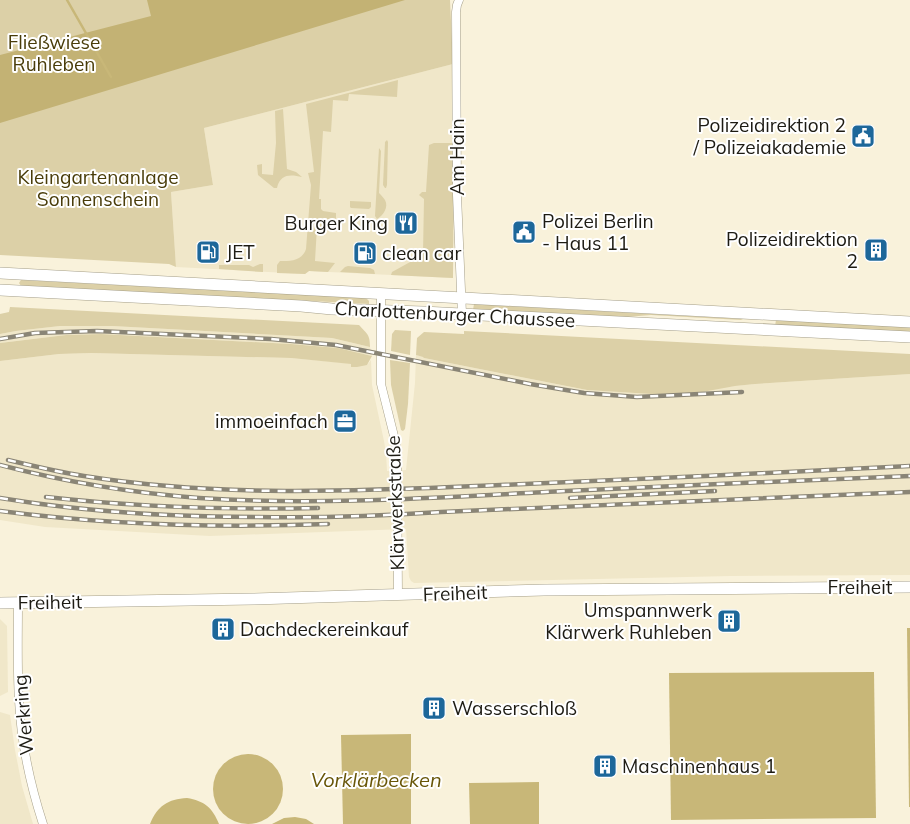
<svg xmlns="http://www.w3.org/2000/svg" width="910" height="824" font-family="Mulish,sans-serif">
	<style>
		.built { fill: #f0e7c9 }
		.green { fill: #dcd0a7 }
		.forest { fill: #c3b274 }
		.water { fill: #c8b778 }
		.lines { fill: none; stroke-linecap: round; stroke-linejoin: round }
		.stream { stroke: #c8b778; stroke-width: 2.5 }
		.street-casing { stroke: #a59f89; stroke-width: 9 }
		.secondary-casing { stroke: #a59f89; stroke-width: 12 }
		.street { stroke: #fff; stroke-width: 8 }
		.secondary { stroke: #fff; stroke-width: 11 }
		.rail-casing { stroke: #8a8576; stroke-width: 4.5 }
		.rail { stroke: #fff; stroke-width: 2.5; stroke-dasharray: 8; stroke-linecap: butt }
		.labels { text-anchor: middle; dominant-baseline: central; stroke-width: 4; stroke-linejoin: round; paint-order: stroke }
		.park-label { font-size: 19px; fill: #493c09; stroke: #fff }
		.poi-label { font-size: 19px; fill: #1d1b13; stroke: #fff; text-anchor: start }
		.street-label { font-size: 19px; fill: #1d1b13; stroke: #fff }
		.water-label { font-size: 20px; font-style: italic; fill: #685608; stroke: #fff }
	</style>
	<rect width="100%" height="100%" fill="#f9f2db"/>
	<!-- built -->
	<g class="built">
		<path d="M453 64 454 143 453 278 309 271 305 274 176 267 171 192 213 185 204 128Z"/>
		<path d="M60 326H112L332 338 370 347 372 356 337 348 291 344 101 334 66 335 0 343V334L16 331Z"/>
		<path d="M90 353 291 358 367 365 371 360 372 385 384 441 386 453 387 471 406 470 415 383 416 355 424 357V358L587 390 651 394 755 384 910 374V575L731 576 414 583 411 581 409 577 406 529 210 536 45 527 0 520V361L59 354Z"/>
		<path d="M0 619 7 626 8 692 0 696Z"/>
		<path d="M0 712 10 715 15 750 22 786 33 824H0Z"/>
	</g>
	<!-- green -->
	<g class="green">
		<path d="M0 0H450L453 64 204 128 213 185 171 192 176 267 169 264 0 255Z"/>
		<path d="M398 80 397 97 349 94 348 101 333 100 331 132 323 131 319 199H321V209L323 211 336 213V220L326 219 325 227H317L315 261 335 263 328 272 309 271 305 274 277 273V265L280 261C291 261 302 261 306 249L311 185 308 173 314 172 306 104Z"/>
		<path d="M283 109 287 169 296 172 302 177C290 174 280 174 277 188H274L258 175 257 165 262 164V174L273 175 276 143 275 111Z"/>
		<path d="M387 140 388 142 387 185 386 188H385L383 185 385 142Z"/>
		<path d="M434 143H454L453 278 391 275 392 272 421 256 423 253 424 199 419 195 422 192H426L429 145Z"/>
		<path d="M379 148 381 151 379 193C381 195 383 197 385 200 389 207 383 216 377 219L375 216Z"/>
		<path d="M350 201 371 202V207L369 209 351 208 350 207Z"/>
		<path d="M260 264H263V272L219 269V265H249L253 267Z"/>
		<path d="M348 266 370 268 374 270 375 274 340 272 345 267Z"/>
		<path d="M21 280 366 298 369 301V304L21 286 19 283Z"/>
		<path d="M474 304 743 319 741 320 651 315 626 317 473 310Z"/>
		<path d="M10 307 359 325C367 334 370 334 370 347L332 338 112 326H60L16 331 0 334V314L9 312Z"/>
		<path d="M776 320 910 327V333L775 326Z"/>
		<path d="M395 330 411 331 410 355 391 351 392 334Z"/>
		<path d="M464 331 910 354V374L755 384 735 386 691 394H651L587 390 424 358 423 357 416 355 417 338 424 332 464 334Z"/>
		<path d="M101 334 291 344 338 348 372 356 367 365 357 367H351V364L291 358 91 353 59 354 0 361V343L66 335Z"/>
		<path d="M390 360 410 363 408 404 405 429 403 431 401 430 391 385Z"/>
	</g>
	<!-- forest -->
	<path class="forest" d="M147 0H405L0 123V55L151 16Z"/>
	<!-- water -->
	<g class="water">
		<path d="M907 628H910V807H909Z"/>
		<path d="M874 672 876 818 671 820 669 673Z"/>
		<path d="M411 734V824H343L341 735Z"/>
		<circle cx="248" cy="789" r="35"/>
		<path d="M539 782V824H470L469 783Z"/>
		<path d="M187 798C204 801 212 807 219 824H150C157 806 168 799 187 798Z"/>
		<path d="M295 817 306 819 314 824H272L284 818Z"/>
	</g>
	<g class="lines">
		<!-- stream -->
		<path class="stream" d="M67 0 111 77"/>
		<!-- street casing -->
		<g class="street-casing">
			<g id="street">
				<path d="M459 0 457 5 456 12 457 195 462 314"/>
				<path d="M381 293V384L396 444 397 455 398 595"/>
				<path d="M18 603C18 635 17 668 19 700 21 741 30 784 43 824"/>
			</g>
		</g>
		<!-- secondary casing -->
		<g class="secondary-casing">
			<g id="secondary">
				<path d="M0 273 910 322"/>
				<path d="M0 290 301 306 332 309 423 312 638 323 910 337"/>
				<path d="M0 603 254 599 544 590 910 587"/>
			</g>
		</g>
		<!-- street -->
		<use href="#street" class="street"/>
		<!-- secondary -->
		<use href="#secondary" class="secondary"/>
		<!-- rail casing -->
		<g class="rail-casing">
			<g id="rail">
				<path d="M0 339 35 333 97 331 271 339 336 345 530 384 584 393 637 397 742 392"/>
				<path d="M8 460C33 466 58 472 84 476 221 498 362 491 501 485 637 479 774 473 910 466"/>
				<path d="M0 465C65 482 132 493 199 498 321 506 444 497 566 491 681 485 795 481 910 476"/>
				<path d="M46 497C136 507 227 510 318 508"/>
				<path d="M0 498C85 512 172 517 258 517 319 518 380 516 441 512L910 492"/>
				<path d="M570 498 715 491"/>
				<path d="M0 511C108 525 219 528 328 524"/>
			</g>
		</g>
		<!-- rail -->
		<use href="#rail" class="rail"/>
	</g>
	<!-- icons -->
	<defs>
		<g id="civic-square" transform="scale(1.25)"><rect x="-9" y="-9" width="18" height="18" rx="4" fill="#1d679a" stroke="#fff"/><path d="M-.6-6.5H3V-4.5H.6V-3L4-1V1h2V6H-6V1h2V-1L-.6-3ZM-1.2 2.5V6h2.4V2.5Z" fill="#fff"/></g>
		<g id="restaurant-square" transform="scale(1.25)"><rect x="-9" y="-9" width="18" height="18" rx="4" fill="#1d679a" stroke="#fff"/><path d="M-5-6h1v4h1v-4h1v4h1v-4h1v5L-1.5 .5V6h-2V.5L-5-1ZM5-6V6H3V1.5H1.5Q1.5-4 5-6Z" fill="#fff"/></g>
		<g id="building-square" transform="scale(1.25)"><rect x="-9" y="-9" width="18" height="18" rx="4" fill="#1d679a" stroke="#fff"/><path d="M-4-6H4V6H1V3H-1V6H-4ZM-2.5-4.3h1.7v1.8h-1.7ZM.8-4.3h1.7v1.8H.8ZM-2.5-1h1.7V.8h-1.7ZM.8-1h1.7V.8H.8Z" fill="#fff"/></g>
		<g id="fuel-square" transform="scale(1.25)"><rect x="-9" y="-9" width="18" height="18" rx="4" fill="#1d679a" stroke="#fff"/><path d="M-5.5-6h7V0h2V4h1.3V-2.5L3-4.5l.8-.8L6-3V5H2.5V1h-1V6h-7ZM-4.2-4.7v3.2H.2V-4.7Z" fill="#fff"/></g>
		<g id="office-square" transform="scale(1.25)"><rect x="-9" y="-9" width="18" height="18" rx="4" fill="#1d679a" stroke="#fff"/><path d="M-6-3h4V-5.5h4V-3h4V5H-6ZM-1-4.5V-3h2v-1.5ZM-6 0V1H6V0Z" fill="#fff"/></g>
	</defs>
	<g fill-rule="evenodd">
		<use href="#civic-square" x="863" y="136"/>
		<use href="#restaurant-square" x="406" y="223"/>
		<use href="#civic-square" x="524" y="232"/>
		<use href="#building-square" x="876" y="250"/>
		<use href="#fuel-square" x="208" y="252"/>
		<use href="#fuel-square" x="365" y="253"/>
		<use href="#office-square" x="345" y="421"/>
		<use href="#building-square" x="729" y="621"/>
		<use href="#building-square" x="223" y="629"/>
		<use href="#building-square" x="434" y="708"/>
		<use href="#building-square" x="605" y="766"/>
	</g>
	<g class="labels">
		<!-- park labels -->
		<g class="park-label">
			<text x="54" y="42">Fließwiese<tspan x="54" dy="22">Ruhleben</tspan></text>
			<text x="98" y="177">Kleingartenanlage<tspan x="98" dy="22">Sonnenschein</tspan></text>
		</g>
		<!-- poi labels -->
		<g class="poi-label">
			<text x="846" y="125" text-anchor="end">Polizeidirektion 2<tspan x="846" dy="22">/ Polizeiakademie</tspan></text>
			<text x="542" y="221">Polizei Berlin<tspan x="542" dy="22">- Haus 11</tspan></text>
			<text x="388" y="223" text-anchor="end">Burger King</text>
			<text x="858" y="239" text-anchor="end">Polizeidirektion<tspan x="858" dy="22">2</tspan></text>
			<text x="226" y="252">JET</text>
			<text x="382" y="253">clean car</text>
			<text x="328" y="421" text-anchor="end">immoeinfach</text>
			<text x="712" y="610" text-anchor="end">Umspannwerk<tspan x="712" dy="22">Klärwerk Ruhleben</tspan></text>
			<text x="240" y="629">Dachdeckereinkauf</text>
			<text x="452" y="708">Wasserschloß</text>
			<text x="622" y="766">Maschinenhaus 1</text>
		</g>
		<!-- street labels -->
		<g class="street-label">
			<text transform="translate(457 157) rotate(-90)">Am Hain</text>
			<text transform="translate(455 314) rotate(3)">Charlottenburger Chaussee</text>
			<text transform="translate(395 503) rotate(-92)">Klärwerkstraße</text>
			<text x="860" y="587">Freiheit</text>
			<text transform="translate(455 593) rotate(-2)">Freiheit</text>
			<text transform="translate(50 602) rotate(-1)">Freiheit</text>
			<text transform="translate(23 715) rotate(-95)">Werkring</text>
		</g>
		<!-- water labels -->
		<g class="water-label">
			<text x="376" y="779">Vorklärbecken</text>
		</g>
	</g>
</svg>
